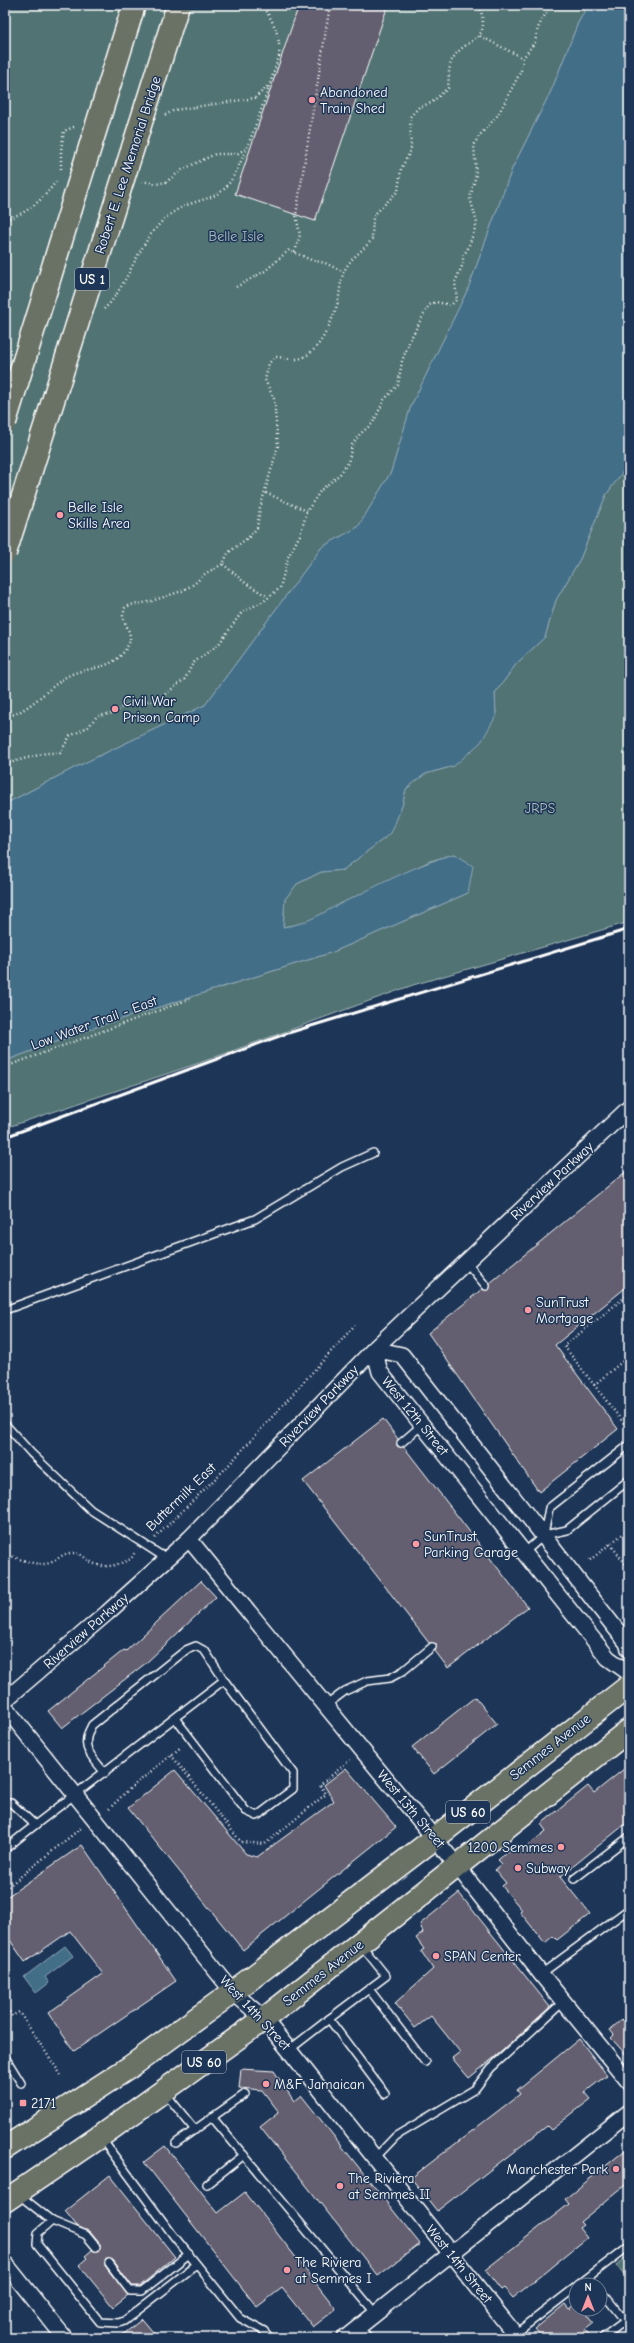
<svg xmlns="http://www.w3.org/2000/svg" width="634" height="2343" font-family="'Comic Neue',sans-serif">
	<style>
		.green { fill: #517373; stroke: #a8b9b9 }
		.water { fill: #436e88; stroke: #8ea8b8 }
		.building { fill: #635f6f; stroke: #fff }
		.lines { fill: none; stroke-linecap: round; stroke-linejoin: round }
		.lane-casing { stroke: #fff; stroke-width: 10 }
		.street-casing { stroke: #fff; stroke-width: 18 }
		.primary-casing { stroke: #fff; stroke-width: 25 }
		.path { stroke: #fff; stroke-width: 2.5; stroke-dasharray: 1 3; stroke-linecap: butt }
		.lane { stroke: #1d3557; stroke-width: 7 }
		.street { stroke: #1d3557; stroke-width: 15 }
		.primary { stroke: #6a7165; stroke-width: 22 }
		.rail { stroke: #fff; stroke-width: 3 }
		.primary-bridge-casing { stroke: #fff; stroke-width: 25; stroke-linecap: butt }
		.primary-bridge { stroke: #6a7165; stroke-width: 22 }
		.poi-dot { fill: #ff9aa2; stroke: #1d3557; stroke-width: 1.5 }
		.labels { text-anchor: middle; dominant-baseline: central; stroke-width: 3; stroke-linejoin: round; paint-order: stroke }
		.shield { fill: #1d3557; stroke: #bbc2cd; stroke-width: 1 }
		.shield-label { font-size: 13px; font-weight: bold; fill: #fff }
		.poi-label { font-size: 14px; fill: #fff; stroke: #1d3557; text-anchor: start }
		.street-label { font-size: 14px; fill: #fff; stroke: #1d3557 }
		.park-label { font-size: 14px; fill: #b1c0c0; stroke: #1d3557 }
	</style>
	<rect width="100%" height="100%" fill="#1d3557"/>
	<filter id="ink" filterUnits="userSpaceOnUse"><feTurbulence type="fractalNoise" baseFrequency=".025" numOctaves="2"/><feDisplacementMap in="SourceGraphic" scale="8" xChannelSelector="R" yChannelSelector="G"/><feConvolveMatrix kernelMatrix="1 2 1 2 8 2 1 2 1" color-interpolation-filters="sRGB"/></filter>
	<g filter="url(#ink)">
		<!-- green -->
		<g class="green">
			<path d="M5 5H588L578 23 552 89 512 169 468 289 411 406 391 472 358 527 322 547 205 705 74 768 5 804Z"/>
			<path d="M629 463V922L413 985 199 1063 5 1128V1061L96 1027 333 952 468 893 454 854 430 861 340 904 309 922 283 927 285 899 297 884 321 872 343 870 391 833 402 806 406 789 425 774 454 766 496 716 495 693 517 663 545 637 556 600 580 559 606 495Z"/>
			<path d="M629 2255V2282L616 2265Z"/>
		</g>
		<!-- water -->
		<g class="water">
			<path d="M588 5H629V463L606 495 580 559 556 600 545 637 517 663 495 693 496 716 481 742 454 766 425 774 406 789 402 806 391 833 343 870 321 872 297 884 285 899 283 927C308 924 321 913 342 903 379 885 415 865 454 854L473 866 468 893 333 952 96 1027 5 1061V804L74 768 205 705 322 547 358 527 391 472 411 406 468 289 512 169 552 89 578 23Z"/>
			<path d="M65 1946 73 1956 45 1977 49 1983 36 1993 24 1977Z"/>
		</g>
		<!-- building -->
		<g class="building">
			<path d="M299 5H388L315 221 235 194Z"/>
			<path d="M629 1169V1285L555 1345 618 1429 539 1492 428 1333 482 1289 489 1290 490 1283Z"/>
			<path d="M383 1419 398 1439 397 1446 404 1447 528 1607 448 1668 435 1651 436 1644 429 1643 303 1481Z"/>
			<path d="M201 1581 216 1597 146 1663 62 1728 48 1711 124 1650 126 1651Z"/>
			<path d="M475 1697 497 1724 434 1774 412 1747Z"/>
			<path d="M629 1765V1821L560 1877 590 1914 557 1940 553 1936 545 1943 520 1912 522 1910 502 1886 506 1883 495 1870 502 1864 498 1860 517 1844 522 1850 546 1831 541 1824 588 1786 594 1793Z"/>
			<path d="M346 1768 396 1827 243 1950 128 1808 175 1770 246 1854 257 1857 334 1801 324 1785Z"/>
			<path d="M82 1845 176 1981 74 2051 48 2013 103 1974 70 1931 25 1962 5 1933V1898Z"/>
			<path d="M459 1893 550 2007 501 2052 469 2078 452 2058 460 2052 431 2016 415 2028 395 2003 433 1969 421 1951 424 1949 416 1938 423 1933 420 1924Z"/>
			<path d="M622 2019 626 2023 629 2021V2058L611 2038 614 2035 610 2030Z"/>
			<path d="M579 2039 607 2075 585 2092 591 2099 551 2130 547 2126 437 2211 411 2178 520 2094 517 2090Z"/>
			<path d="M241 2069 274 2071 294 2101 301 2095 420 2244 378 2276 260 2127 279 2112 262 2090 239 2088Z"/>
			<path d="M165 2146 218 2213 245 2192 336 2309 313 2327 282 2288 257 2307 144 2162Z"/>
			<path d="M629 2147V2182L580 2222 583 2225 579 2228 587 2238 513 2298 504 2288 501 2290 485 2270 569 2204 565 2199Z"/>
			<path d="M110 2175 175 2257 140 2286H132L113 2260 106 2259 105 2266 128 2295 113 2307 79 2265 87 2258 85 2256 92 2250 99 2251 100 2244 90 2232 77 2226 65 2211Z"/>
			<path d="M576 2303V2309H583L594 2323 585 2330 592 2338H543L535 2329 565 2304 569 2309Z"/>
			<path d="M142 2319 158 2338H119Z"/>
		</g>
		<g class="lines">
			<!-- lane casing -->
			<g class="lane-casing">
				<g id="lane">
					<path d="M466 1262 486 1286"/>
					<path d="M5 1310 255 1219 342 1167 373 1153"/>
					<path d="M5 1424 31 1453 91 1510 167 1559"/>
					<path d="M401 1443 422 1425"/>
					<path d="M544 1535 549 1508 629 1445"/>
					<path d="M524 1553 544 1535 567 1530 629 1480"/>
					<path d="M325 1706 345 1691 367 1681 390 1678 403 1671 432 1647"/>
					<path d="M105 1773C91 1755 79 1748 92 1725L186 1650 196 1646 205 1651 224 1680"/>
					<path d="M5 1803H11L35 1825 224 1680 293 1773V1789L257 1816 246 1811 175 1718"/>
					<path d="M5 1849 35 1825"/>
					<path d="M574 1879 629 1837"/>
					<path d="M362 1946 386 1976 329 2019 385 2094"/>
					<path d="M541 1974 629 1909"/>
					<path d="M369 1989 425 2062"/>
					<path d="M289 2050 329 2019"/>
					<path d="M5 2057 21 2083"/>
					<path d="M165 2093 195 2130"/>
					<path d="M212 2117 376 2314"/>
					<path d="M101 2138 173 2235 240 2318 264 2331 270 2338"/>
					<path d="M176 2143 245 2094"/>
					<path d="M375 2158 396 2136 475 2089 491 2068 563 2002"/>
					<path d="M207 2184 244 2155"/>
					<path d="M18 2194 52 2221 38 2233 37 2244 100 2322 119 2323 124 2321 196 2265"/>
					<path d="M52 2221 86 2235 96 2247"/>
					<path d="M109 2263 130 2291H142L189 2254"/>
					<path d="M578 2285 629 2246"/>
					<path d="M359 2327 368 2338"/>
					<path d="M515 2334 576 2287"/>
					<path d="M602 2338 625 2321 606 2297"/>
				</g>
			</g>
			<!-- street casing -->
			<g class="street-casing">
				<g id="street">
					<path d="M189 1539 458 1867 541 1974 629 2082"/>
					<path d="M629 1649 627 1643 402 1355 374 1349 380 1372 608 1658 629 1673"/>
					<path d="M5 1700 107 1613 189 1539 374 1349 629 1108"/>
					<path d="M5 1707 233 1992 264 2019 289 2050 518 2338"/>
					<path d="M5 2263 65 2338"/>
					<path d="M345 2338 629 2112"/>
				</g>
			</g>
			<!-- primary casing -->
			<g class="primary-casing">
				<g id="primary">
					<path d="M5 2148 130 2067 233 1992 435 1838 629 1686"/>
					<path d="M5 2201 102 2135 264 2019 629 1730"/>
				</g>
			</g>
			<!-- path -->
			<g class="path">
				<path d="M480 36 523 58"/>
				<path d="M165 115 175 110 255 98 269 85"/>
				<path d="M61 169V150L64 131 76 126"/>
				<path d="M142 181 156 184 166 182 182 170 215 154H237L245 149"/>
				<path d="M5 219C30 213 43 199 58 179"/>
				<path d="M295 252 300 235 296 215 330 5"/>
				<path d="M236 287 265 271 289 250 311 260 325 263 344 272"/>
				<path d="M104 309C123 293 137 249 156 228 166 216 176 209 190 204 202 199 212 199 223 190 242 175 270 83 279 56 281 35 273 21 262 5"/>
				<path d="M266 493 307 511"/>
				<path d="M223 564 244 582 268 597"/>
				<path d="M5 716C24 716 48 688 66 677 86 665 114 673 128 645 134 635 125 626 123 616L125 608 130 605 149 602 182 591 194 584 206 573 223 564 228 553 250 536 257 528 260 508 278 446 274 399 265 380 269 363 276 357C283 357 289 360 297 359 319 356 332 321 338 302 340 292 340 281 344 272 349 258 364 251 372 239L373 216 398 191 401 169 411 150 410 117 419 107 431 103 448 88C449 80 448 68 452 60 466 35 493 45 479 5"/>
				<path d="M5 764 46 753H60L70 736 88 727 97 716 110 714 133 701H154L164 695 185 679 193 663 219 644 242 612 264 601 280 588 288 557 300 535 307 511 321 490 340 474 348 463 352 445 360 434 373 423 384 400 398 385 402 361 410 340 429 305 436 302 451 305 457 299 455 282 463 264V256L468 248 477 223 470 198 476 175 474 144 480 135 498 115 521 71 523 58 535 42 538 28 548 9 553 5"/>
				<path d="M5 1067 190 999"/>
				<path d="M629 1294 564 1346 629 1430"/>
				<path d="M594 1385 629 1356"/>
				<path d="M155 1538 226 1468 355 1325"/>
				<path d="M610 1544 629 1568"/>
				<path d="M5 1554C18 1558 36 1567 50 1563 58 1560 62 1553 71 1553 81 1552 85 1559 93 1563 106 1570 119 1564 131 1559L135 1552"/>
				<path d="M590 1560 629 1529"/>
				<path d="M171 1755 241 1842 265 1844 326 1794 320 1785 350 1760"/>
				<path d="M109 1809 127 1791 181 1747"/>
				<path d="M5 1889 81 1828"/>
				<path d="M5 2005 12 2016 19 2012 61 2075"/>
			</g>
			<!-- lane -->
			<use href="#lane" class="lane"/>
			<!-- street -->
			<use href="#street" class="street"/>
			<!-- primary -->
			<use href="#primary" class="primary"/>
			<!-- rail -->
			<path class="rail" d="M5 1137 285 1034 629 929"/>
			<!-- primary-bridge casing -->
			<g class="primary-bridge-casing">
				<g id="primary-bridge">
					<path d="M5 422 134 5"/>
					<path d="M5 553 178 5"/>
				</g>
			</g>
			<!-- primary-bridge -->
			<use href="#primary-bridge" class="primary-bridge"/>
		</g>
	</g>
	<!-- markers -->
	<g class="poi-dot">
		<circle cx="312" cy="100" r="4"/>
		<circle cx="60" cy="515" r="4"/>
		<circle cx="115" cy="709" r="4"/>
		<circle cx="528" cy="1310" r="4"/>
		<circle cx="416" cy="1544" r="4"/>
		<circle cx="561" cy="1847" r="4"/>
		<circle cx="518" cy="1868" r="4"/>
		<circle cx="436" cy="1956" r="4"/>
		<circle cx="266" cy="2084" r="4"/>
		<rect x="19" y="2099" width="8" height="8" rx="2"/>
		<circle cx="616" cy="2169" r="4"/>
		<circle cx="340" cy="2186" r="4"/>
		<circle cx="287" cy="2270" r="4"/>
	</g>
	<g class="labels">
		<!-- shield labels -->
		<g class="shield">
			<rect x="75" y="268" width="34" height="22" rx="3"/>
			<rect x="446" y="1801" width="44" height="22" rx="3"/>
			<rect x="182" y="2051" width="44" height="22" rx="3"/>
		</g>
		<g class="shield-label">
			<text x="92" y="279">US 1</text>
			<text x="468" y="1812">US 60</text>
			<text x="204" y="2062">US 60</text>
		</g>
		<!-- poi labels -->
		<g class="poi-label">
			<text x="320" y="92">Abandoned<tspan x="320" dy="16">Train Shed</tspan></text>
			<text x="68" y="507">Belle Isle<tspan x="68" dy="16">Skills Area</tspan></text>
			<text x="123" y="701">Civil War<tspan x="123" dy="16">Prison Camp</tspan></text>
			<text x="536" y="1302">SunTrust<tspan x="536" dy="16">Mortgage</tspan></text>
			<text x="424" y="1536">SunTrust<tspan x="424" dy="16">Parking Garage</tspan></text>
			<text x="553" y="1847" text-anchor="end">1200 Semmes</text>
			<text x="526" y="1868">Subway</text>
			<text x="444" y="1956">SPAN Center</text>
			<text x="274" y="2084">M&amp;F Jamaican</text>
			<text x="31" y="2103">2171</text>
			<text x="608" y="2169" text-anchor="end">Manchester Park</text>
			<text x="348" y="2178">The Riviera<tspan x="348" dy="16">at Semmes II</tspan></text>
			<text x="295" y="2262">The Riviera<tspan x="295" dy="16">at Semmes I</tspan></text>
		</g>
		<!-- street labels -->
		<g class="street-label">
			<text transform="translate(128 165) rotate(-72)">Robert E. Lee Memorial Bridge</text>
			<text transform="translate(94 1023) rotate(-20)">Low Water Trail - East</text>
			<text transform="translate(552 1181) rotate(-43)">Riverview Parkway</text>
			<text transform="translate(319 1406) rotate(-46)">Riverview Parkway</text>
			<text transform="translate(415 1416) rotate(51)">West 12th Street</text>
			<text transform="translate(181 1497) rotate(-44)">Buttermilk East</text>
			<text transform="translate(86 1631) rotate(-41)">Riverview Parkway</text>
			<text transform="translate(550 1747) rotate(-38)">Semmes Avenue</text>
			<text transform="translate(411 1809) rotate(50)">West 13th Street</text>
			<text transform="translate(323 1973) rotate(-38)">Semmes Avenue</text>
			<text transform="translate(255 2013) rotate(47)">West 14th Street</text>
			<text transform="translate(459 2264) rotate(51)">West 14th Street</text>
		</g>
		<!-- park labels -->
		<g class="park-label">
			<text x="236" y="236">Belle Isle</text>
			<text x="540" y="808">JRPS</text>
		</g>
	</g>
	<!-- margin -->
	<rect width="634" height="2343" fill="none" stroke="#1d3557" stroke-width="20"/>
	<rect x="10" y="10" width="614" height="2323" fill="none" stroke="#fff" stroke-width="1.5" filter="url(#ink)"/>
	<!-- north arrow -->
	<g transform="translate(588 2297)"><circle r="19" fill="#1d3557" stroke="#77869a"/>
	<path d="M0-3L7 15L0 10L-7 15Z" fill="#ff9aa2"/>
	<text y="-6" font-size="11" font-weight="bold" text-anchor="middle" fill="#ffffff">N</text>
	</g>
</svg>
